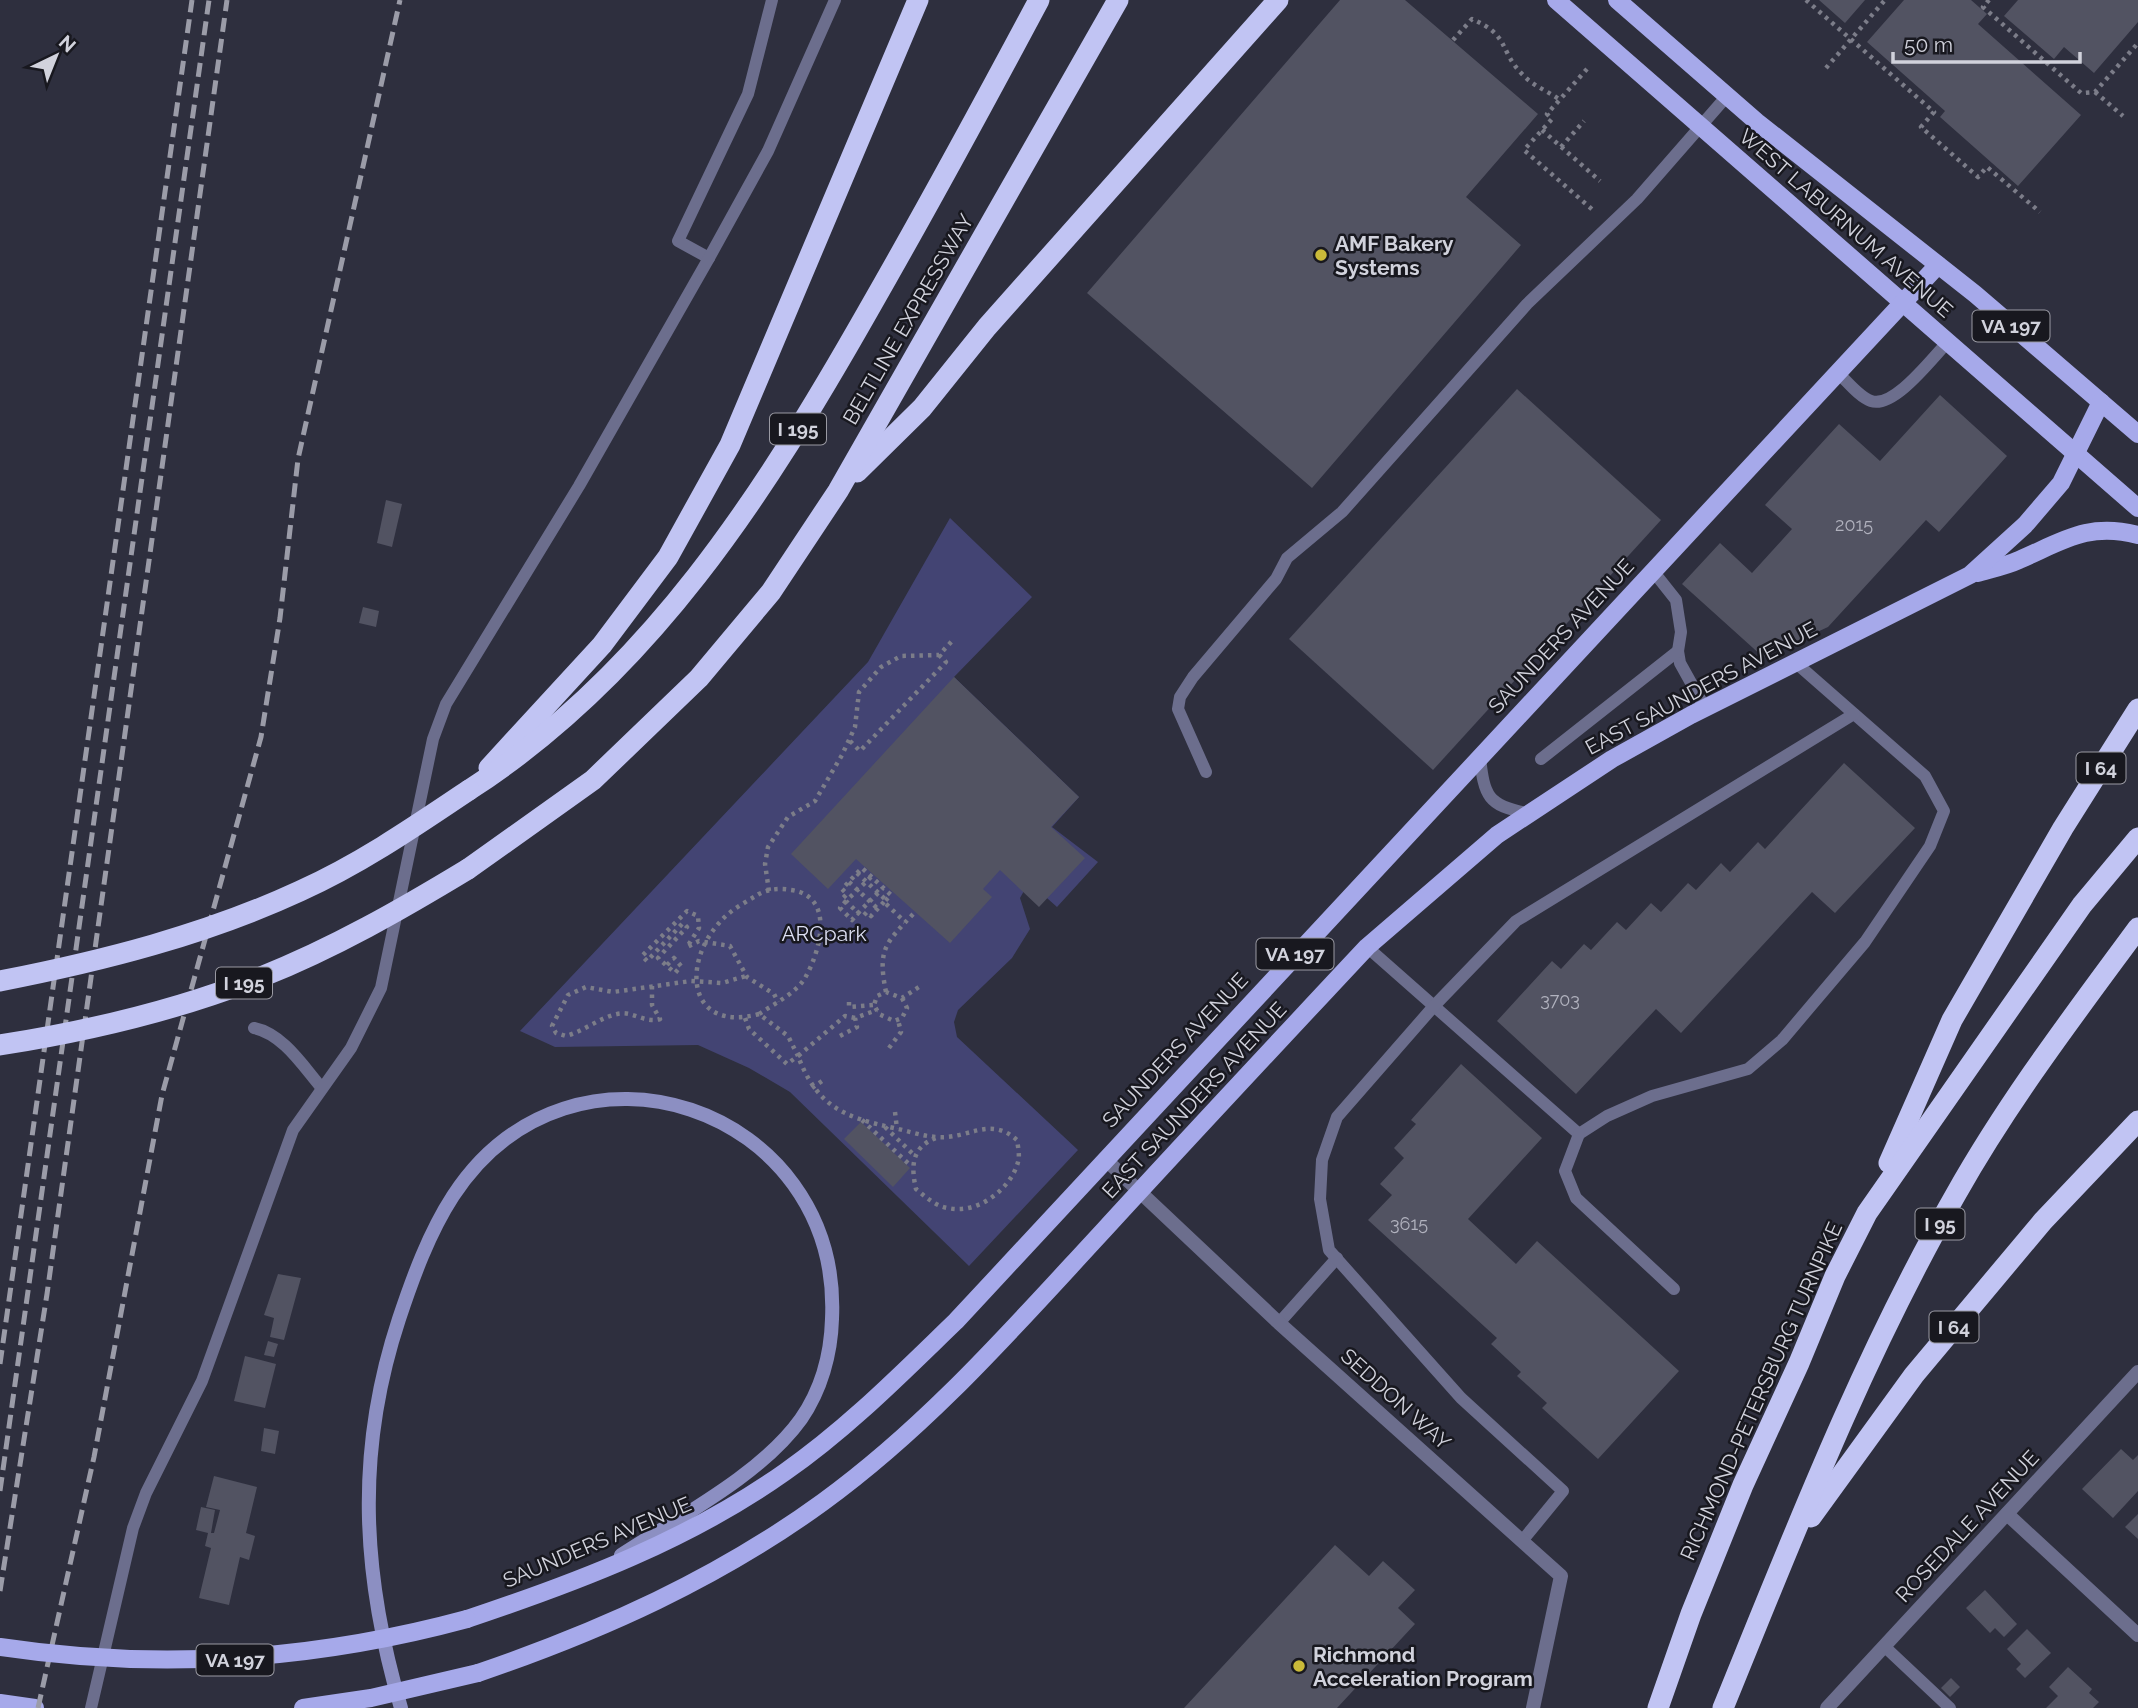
<svg xmlns="http://www.w3.org/2000/svg" width="2138" height="1708" font-family="Raleway,sans-serif">
	<style>
		.green { fill: #434473 }
		.building { fill: #525362 }
		.lines { fill: none; stroke-linecap: round; stroke-linejoin: round }
		.path { stroke: #7c7d89; stroke-width: 4.5; stroke-dasharray: 3.5 5; stroke-linecap: butt }
		.service { stroke: #6c6e8d; stroke-width: 12 }
		.minor { stroke: #6c6e8d; stroke-width: 14 }
		.secondary { stroke: #8c8fc2; stroke-width: 14 }
		.primary { stroke: #a6a9ea; stroke-width: 18 }
		.motorway { stroke: #c1c4f3; stroke-width: 21 }
		.rail { stroke: #9b9ca8; stroke-width: 5; stroke-dasharray: 14 7; stroke-linecap: butt }
		.primary-bridge { stroke: #a6a9ea; stroke-width: 18 }
		.motorway-bridge { stroke: #c1c4f3; stroke-width: 21 }
		.poi-dot { fill: #caba39; stroke: #18181f; stroke-width: 2.5 }
		.labels { text-anchor: middle; dominant-baseline: central; stroke-width: 5; stroke-linejoin: round; paint-order: stroke }
		.number-label { font-size: 18px; fill: #b1b2be }
		.shield { fill: #18181f; stroke: #9a9aa3; stroke-width: 2 }
		.shield-label { font-size: 19px; font-weight: bold; fill: #d1d2dc }
		.street-label { font-size: 21px; fill: #d1d2dc; stroke: #18181f }
		.poi-label { font-size: 21px; font-weight: bold; fill: #d1d2dc; stroke: #18181f; text-anchor: start }
		.park-label { font-size: 21px; fill: #dddff3; stroke: #18181f }
	</style>
	<rect width="100%" height="100%" fill="#2e2f3e"/>
	<!-- green -->
	<path class="green" d="M950 518 1032 597 954 677 1079 797 1052 827 1098 862 1057 907 1029 882 1020 898 1030 929 1012 958 958 1010 954 1022 957 1037 1078 1150 969 1266 790 1092 749 1068 698 1045 555 1047 520 1031 868 662Z"/>
	<!-- building -->
	<g class="building">
		<path d="M1340 0H1405L1538 114 1466 197 1521 245 1312 488 1087 293Z"/>
		<path d="M1819 0H1865L1845 23Z"/>
		<path d="M1904 0H1971L1987 14 1978 24 2081 115 2018 186 1940 117 1945 111 1867 42Z"/>
		<path d="M2018 0H2138V22L2094 73 2064 47 2054 59 2004 16Z"/>
		<path d="M1517 389 1661 520 1433 770 1289 639Z"/>
		<path d="M1940 395 2007 456 1939 532 1926 520 1828 627 1763 657 1682 584 1720 543 1752 573 1792 529 1765 505 1839 424 1880 461Z"/>
		<path d="M386 500 402 504 392 547 377 543Z"/>
		<path d="M363 607 379 611 376 627 359 623Z"/>
		<path d="M954 677 1079 797 1051 827 1085 858 1039 907 1000 870 983 889 992 897 950 943 856 859 828 889 791 854Z"/>
		<path d="M1844 763 1915 828 1835 913 1812 892 1681 1033 1656 1009 1576 1094 1497 1021 1552 961 1561 969 1584 944 1591 950 1617 922 1626 930 1651 903 1661 912 1688 883 1696 890 1721 863 1730 872 1758 842 1765 849Z"/>
		<path d="M1461 1064 1542 1138 1468 1219 1516 1264 1537 1241 1679 1371 1598 1459 1542 1408 1547 1403 1517 1376 1521 1372 1491 1344 1497 1338 1368 1220 1392 1195 1380 1184 1404 1158 1394 1148 1416 1124 1411 1120Z"/>
		<path d="M861 1122 910 1168 893 1187 844 1139Z"/>
		<path d="M278 1274 301 1278 284 1340 270 1337 274 1318 264 1315Z"/>
		<path d="M268 1341 278 1344 274 1357 264 1355Z"/>
		<path d="M245 1356 276 1364 265 1408 234 1401Z"/>
		<path d="M264 1428 279 1431 275 1454 261 1451Z"/>
		<path d="M2121 1449 2133 1460 2138 1455V1491L2113 1518 2082 1489Z"/>
		<path d="M214 1476 257 1487 246 1533 255 1536 249 1560 240 1557 229 1605 199 1598 211 1548 205 1546 208 1533 196 1530 201 1507 215 1510 211 1533H214L220 1510 206 1507Z"/>
		<path d="M2138 1514V1539L2125 1527Z"/>
		<path d="M1335 1545 1369 1576 1383 1561 1415 1590 1398 1608 1415 1624 1337 1708H1184Z"/>
		<path d="M1985 1590 2017 1624 2004 1637 1995 1628 1990 1633 1966 1608Z"/>
		<path d="M2027 1629 2051 1653 2025 1678 2016 1669 2021 1664 2007 1649Z"/>
		<path d="M2068 1667 2092 1689 2089 1693 2099 1702 2093 1708H2046L2058 1696 2049 1687Z"/>
		<path d="M1951 1678 1960 1687 1950 1697 1941 1688Z"/>
	</g>
	<g class="lines">
		<!-- path -->
		<g class="path">
			<path d="M1806 0 1934 112 1921 127 1978 177 1987 167 2040 212"/>
			<path d="M1989 0 1983 7 2081 93 2095 92 2138 43"/>
			<path d="M1453 40 1472 19C1511 36 1498 50 1523 75 1533 86 1548 91 1560 100"/>
			<path d="M1826 68 1885 0"/>
			<path d="M1587 69 1547 114 1552 119 1524 150 1594 211"/>
			<path d="M2095 92 2123 116"/>
			<path d="M1542 130 1600 181"/>
			<path d="M1561 147 1584 121"/>
			<path d="M850 741 860 751 946 662 939 655"/>
			<path d="M857 873 886 900"/>
			<path d="M871 877 846 901 858 913 883 888"/>
			<path d="M849 882 878 909"/>
			<path d="M769 891 765 864 768 847 788 817 815 801 842 755 855 727 859 692 881 667 901 656 939 655 953 640"/>
			<path d="M884 902 871 916 867 912 863 916 858 913 852 920 840 908 846 901 843 898 847 894 842 889 862 868 891 895 884 902 905 922"/>
			<path d="M667 965 674 958 681 966 675 973 658 958 687 927 683 923 647 961 642 956 687 911 698 916 699 928 687 947 699 941 730 946 747 977 774 994 778 1002"/>
			<path d="M652 986V1005L660 1019C645 1024 632 1010 617 1014 599 1018 584 1031 566 1036L556 1033 552 1026 568 995 586 987 613 992 691 981 722 983 746 976"/>
			<path d="M886 992C877 948 886 943 915 912"/>
			<path d="M902 998 907 1008 902 1018 894 1021 879 1014 874 1005 877 996 886 992 902 998 919 987"/>
			<path d="M849 1002V1007L874 1005"/>
			<path d="M745 1018 749 1029 787 1064 798 1056 788 1036 759 1014C774 1004 796 993 805 978 821 950 835 896 791 890 780 888 768 889 759 894 746 902 730 910 720 922 681 964 688 1033 759 1014"/>
			<path d="M855 1018 845 1016 798 1056C817 1106 843 1117 894 1128 908 1131 922 1136 936 1137 968 1140 989 1115 1017 1140 1018 1147 1020 1155 1018 1162 1011 1189 977 1215 948 1208 935 1206 926 1197 916 1189 911 1167 911 1147 936 1138"/>
			<path d="M840 1036 857 1027 855 1018 877 1010"/>
			<path d="M889 1048 901 1032 898 1020"/>
			<path d="M812 1088 825 1079"/>
			<path d="M895 1112 897 1129"/>
			<path d="M862 1120 911 1166"/>
			<path d="M885 1127 915 1156"/>
		</g>
		<!-- service -->
		<g class="service">
			<path d="M709 258 678 241 748 94 772 0"/>
			<path d="M1837 372C1847 381 1859 397 1871 401 1894 409 1932 358 1947 343"/>
			<path d="M1653 571 1676 600 1681 632 1678 651 1680 663 1705 708"/>
			<path d="M1480 757C1484 796 1488 806 1527 813"/>
			<path d="M1541 759 1678 651"/>
			<path d="M1206 772 1178 709 1180 697 1193 677 1276 579 1287 558 1342 512 1527 304 1637 199 1727 96"/>
			<path d="M1367 947 1579 1134 1607 1116 1652 1096 1748 1069 1782 1040 1865 942 1930 846 1944 811 1925 776 1796 663"/>
			<path d="M254 1028C283 1034 303 1066 321 1087"/>
			<path d="M1579 1134 1565 1171 1576 1198 1674 1289"/>
			<path d="M1279 1323 1337 1258"/>
			<path d="M1522 1541 1563 1491 1461 1398 1329 1250 1320 1199 1322 1160 1337 1117 1434 1006 1516 921 1854 714"/>
			<path d="M1884 1646 1950 1708"/>
			<path d="M91 1708 133 1528 146 1493 202 1381 293 1130 351 1048 381 988 433 739 446 704 579 486 709 258 768 151 835 0"/>
		</g>
		<!-- minor -->
		<g class="minor">
			<path d="M1105 1159 1279 1323 1561 1576 1533 1708"/>
			<path d="M2007 1514 2138 1635"/>
			<path d="M1827 1708 2138 1372"/>
		</g>
		<!-- secondary -->
		<path class="secondary" d="M401 1708C362 1575 355 1452 399 1319 413 1277 429 1233 453 1196 572 1014 842 1107 832 1319 831 1354 821 1390 801 1419 761 1475 679 1517 621 1555"/>
		<!-- primary -->
		<g class="primary">
			<path d="M1556 0 2138 508"/>
			<path d="M1617 0 1757 122 1975 294 2138 434"/>
			<path d="M1977 573C1991 569 2006 566 2019 560 2063 541 2088 522 2138 535"/>
			<path d="M467 1619C578 1582 689 1540 785 1472 848 1428 901 1374 956 1321L1938 265"/>
			<path d="M478 1673C601 1631 717 1579 823 1502 929 1425 1015 1326 1104 1230 1191 1135 1279 1041 1367 947L1497 835 1612 759 1691 715 1970 575 2025 525 2061 483 2101 402"/>
			<path d="M0 1703 35 1708"/>
		</g>
		<!-- motorway -->
		<g class="motorway">
			<path d="M857 472 922 408 987 327 1278 0"/>
			<path d="M489 768 602 645 668 557 730 445 918 0"/>
			<path d="M469 790C649 674 764 494 868 311 927 208 983 105 1039 0"/>
			<path d="M468 869 593 780 699 678 771 592 838 491 1118 0"/>
			<path d="M1889 1163 1952 1020 2063 828 2138 709"/>
			<path d="M1811 1517 1914 1375 2043 1221 2138 1121"/>
			<path d="M1658 1708 1691 1614 1743 1485 1799 1363 1835 1276 1867 1213 2082 905 2138 838"/>
			<path d="M1723 1708C1794 1534 1862 1358 1956 1194 2009 1100 2074 1015 2138 928"/>
		</g>
		<!-- rail -->
		<g class="rail">
			<path d="M0 1364 192 0"/>
			<path d="M0 1491 209 0"/>
			<path d="M0 1591 47 1294 227 0"/>
			<path d="M38 1708 94 1457 162 1095 261 737 280 618 298 459 400 0"/>
		</g>
		<!-- primary-bridge -->
		<g class="primary-bridge">
			<path d="M0 1647C159 1671 312 1661 467 1619"/>
			<path d="M303 1708 371 1698 478 1673"/>
		</g>
		<!-- motorway-bridge -->
		<g class="motorway-bridge">
			<path d="M0 981C102 961 205 935 300 891 360 864 414 827 469 790"/>
			<path d="M0 1045C89 1031 178 1010 261 977 334 948 402 909 468 869"/>
		</g>
	</g>
	<!-- markers -->
	<g class="poi-dot">
		<circle cx="1321" cy="255" r="7"/>
		<circle cx="1299" cy="1666" r="7"/>
	</g>
	<g class="labels">
		<!-- number labels -->
		<g class="number-label">
			<text x="1854" y="524">2015</text>
			<text x="1560" y="999">3703</text>
			<text x="1409" y="1223">3615</text>
		</g>
		<!-- shield labels -->
		<g class="shield">
			<rect x="1972.5" y="310.5" width="77" height="31" rx="5"/>
			<rect x="770" y="413.5" width="56" height="31" rx="5"/>
			<rect x="2076.5" y="752.5" width="49" height="31" rx="5"/>
			<rect x="1256.5" y="938.5" width="77" height="31" rx="5"/>
			<rect x="216" y="967.5" width="56" height="31" rx="5"/>
			<rect x="1915.5" y="1208.5" width="49" height="31" rx="5"/>
			<rect x="1929.5" y="1311.5" width="49" height="31" rx="5"/>
			<rect x="196.5" y="1644.5" width="77" height="31" rx="5"/>
		</g>
		<g class="shield-label">
			<text x="2011" y="326">VA 197</text>
			<text x="798" y="429">I 195</text>
			<text x="2101" y="768">I 64</text>
			<text x="1295" y="954">VA 197</text>
			<text x="244" y="983">I 195</text>
			<text x="1940" y="1224">I 95</text>
			<text x="1954" y="1327">I 64</text>
			<text x="235" y="1660">VA 197</text>
		</g>
		<!-- street labels -->
		<g class="street-label">
			<text transform="translate(1846 223) rotate(41)">WEST LABURNUM AVENUE</text>
			<text transform="translate(908 319) rotate(-60)">BELTLINE EXPRESSWAY</text>
			<text transform="translate(1561 636) rotate(-47)">SAUNDERS AVENUE</text>
			<text transform="translate(1701 688) rotate(-28)">EAST SAUNDERS AVENUE</text>
			<text transform="translate(1175 1050) rotate(-47)">SAUNDERS AVENUE</text>
			<text transform="translate(1194 1100) rotate(-47)">EAST SAUNDERS AVENUE</text>
			<text transform="translate(1761 1391) rotate(-66)">RICHMOND-PETERSBURG TURNPIKE</text>
			<text transform="translate(1396 1399) rotate(42)">SEDDON WAY</text>
			<text transform="translate(1967 1526) rotate(-47)">ROSEDALE AVENUE</text>
			<text transform="translate(597 1542) rotate(-23)">SAUNDERS AVENUE</text>
		</g>
		<!-- poi labels -->
		<g class="poi-label">
			<text x="1335" y="243">AMF Bakery<tspan x="1335" dy="24">Systems</tspan></text>
			<text x="1313" y="1654">Richmond<tspan x="1313" dy="24">Acceleration Program</tspan></text>
		</g>
		<!-- park labels -->
		<g class="park-label">
			<text x="824" y="933">ARCpark</text>
		</g>
	</g>
	<!-- north arrow -->
	<g transform="translate(56 56) rotate(43)" stroke="#18181f" stroke-width="5" paint-order="stroke">
	<path d="M0-5L12 26L0 18L-12 26Z" fill="#d1d2dc"/>
	<text y="-10" font-size="19" font-weight="bold" text-anchor="middle" fill="#d1d2dc">N</text>
	</g>
	<!-- scale -->
	<path d="M1893 52v10h187v-10" fill="none" stroke="#d1d2dc" stroke-width="3.5"/>
	<text x="1904" y="52" font-size="21" fill="#d1d2dc" stroke="#18181f" stroke-width="5" paint-order="stroke">50 m</text>
</svg>
